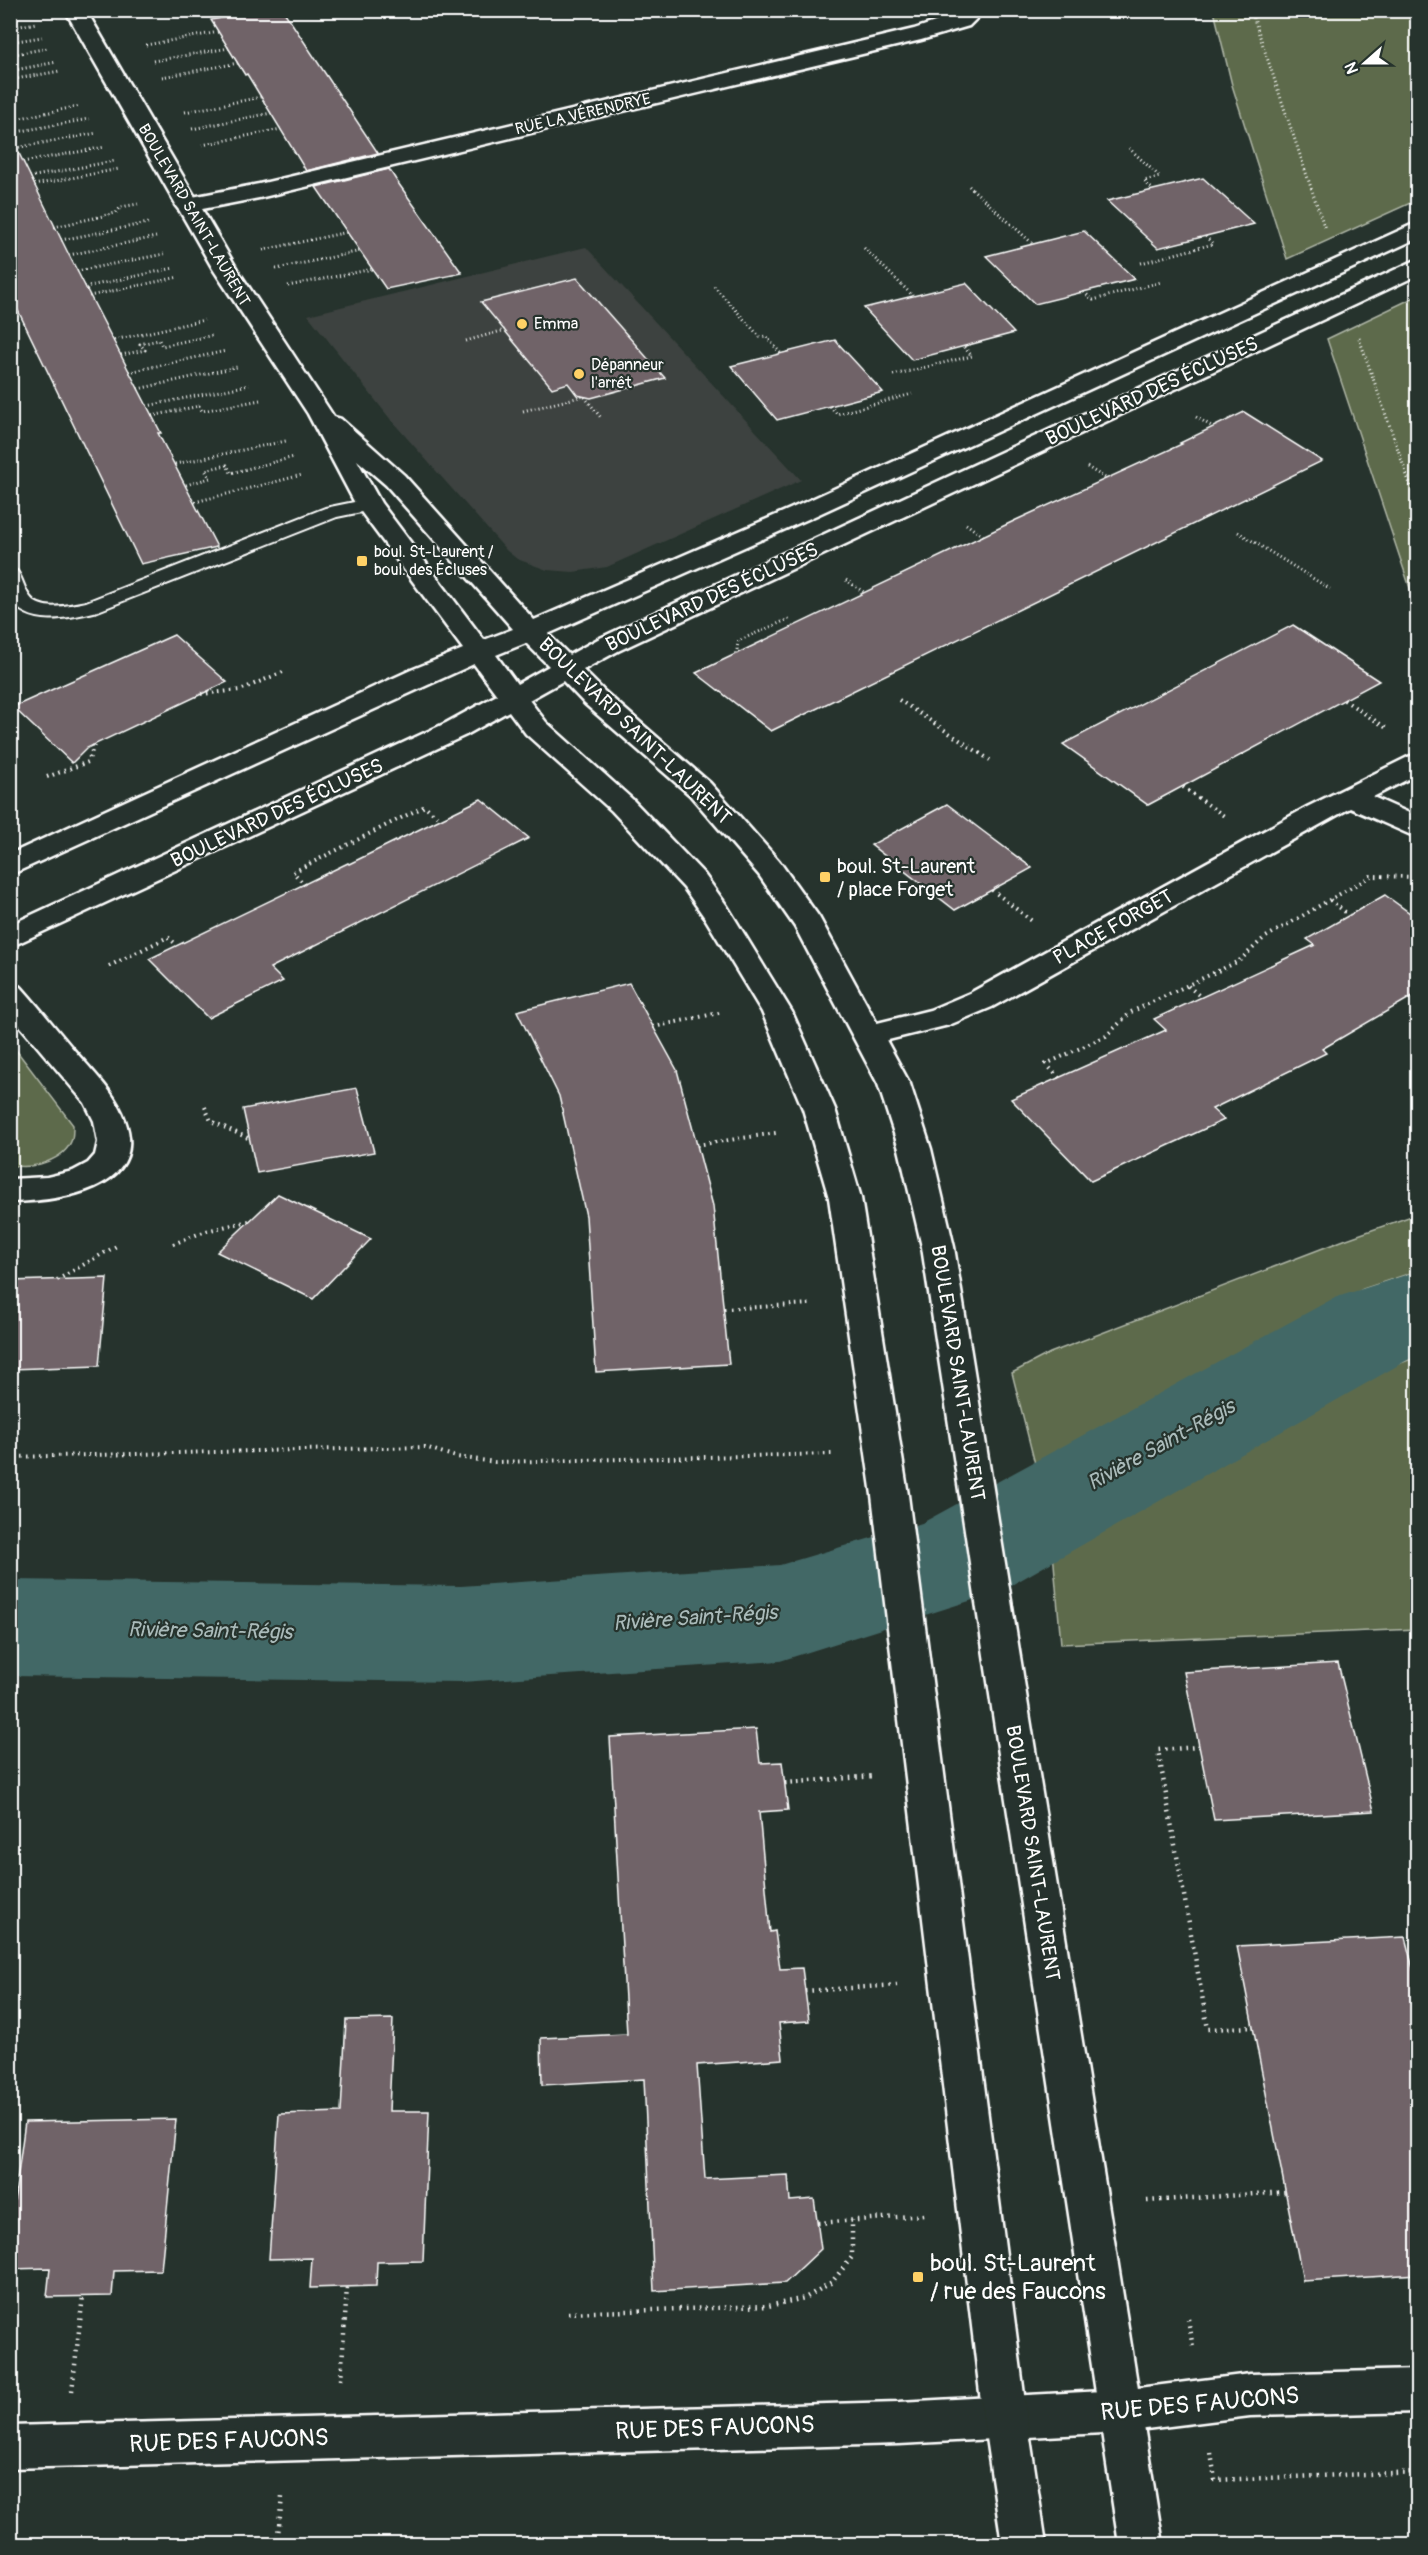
<svg xmlns="http://www.w3.org/2000/svg" width="1428" height="2555" font-family="Pangolin,sans-serif">
	<style>
		.built { fill: #3c423f }
		.green { fill: #5d6b4c; stroke: #aeb5a6; stroke-width: 1.5 }
		.lines { fill: none; stroke-linecap: round; stroke-linejoin: round }
		.river { fill: #436866; fill-rule: evenodd }
		.building { fill: #706468; stroke: #fff; stroke-width: 1.5 }
		.lane-casing { stroke: #fff; stroke-width: 4 }
		.street-casing { stroke: #fff; stroke-width: 5 }
		.secondary-casing { stroke: #fff; stroke-width: 5 }
		.path-far2 { stroke: #fff; stroke-width: 3; stroke-dasharray: 1 3; stroke-linecap: butt }
		.path-far1 { stroke: #fff; stroke-width: 4; stroke-dasharray: 1.5 4.5; stroke-linecap: butt }
		.path { stroke: #fff; stroke-width: 4.5; stroke-dasharray: 1.5 5; stroke-linecap: butt }
		.lane { fill: #26332d; fill-rule: evenodd }
		.street { fill: #26332d; fill-rule: evenodd }
		.secondary { fill: #26332d; fill-rule: evenodd }
		.poi-dot { fill: #ffd166; stroke: #26332d; stroke-width: 2 }
		.labels { text-anchor: middle; dominant-baseline: central; stroke-width: 4.5; stroke-linejoin: round; paint-order: stroke }
		.far-street-label { font-size: 16px; fill: #fff; stroke: #26332d }
		.far-poi-label { font-size: 16px; fill: #fff; stroke: #26332d; text-anchor: start }
		.street-label { font-size: 20px; fill: #fff; stroke: #26332d }
		.poi-label { font-size: 20px; fill: #fff; stroke: #26332d; text-anchor: start }
		.water-label { font-size: 21px; font-style: italic; fill: #aabbba; stroke: #26332d }
		.near-poi-label { font-size: 24px; fill: #fff; stroke: #26332d; text-anchor: start }
		.near-street-label { font-size: 24px; fill: #fff; stroke: #26332d }
	</style>
	<rect width="100%" height="100%" fill="#26332d"/>
	<filter id="ink" filterUnits="userSpaceOnUse"><feTurbulence type="fractalNoise" baseFrequency=".0167" numOctaves="2"/><feDisplacementMap in="SourceGraphic" scale="12" xChannelSelector="R" yChannelSelector="G"/><feConvolveMatrix kernelMatrix="1 2 1 2 8 2 1 2 1" color-interpolation-filters="sRGB"/></filter>
	<g filter="url(#ink)">
		<!-- built -->
		<path class="built" d="M586 247 801 480 607 567 573 572 547 570 517 559 507 551 391 420 308 315Z"/>
		<!-- green -->
		<g class="green">
			<path d="M1214 11H1417V200L1287 259 1232 85Z"/>
			<path d="M1417 296V609L1327 339Z"/>
			<path d="M10 1042 73 1125C73 1129 73 1135 72 1139 65 1161 30 1170 11 1165Z"/>
			<path d="M1417 1214V1271L1363 1289 1035 1464 1012 1373 1050 1353 1344 1240Z"/>
			<path d="M1417 1357V1629L1061 1644 1053 1552 1215 1447 1368 1375Z"/>
		</g>
		<g class="lines">
			<!-- river -->
			<path class="river" d="M1418 1271V1354L1001 1591 780 1661 461 1682 10 1676V1580L461 1586 780 1565 922 1523 1334 1298Z"/>
		</g>
		<!-- building -->
		<g class="building">
			<path d="M264 10H283L378 153 306 171 247 74 245 75 211 20Z"/>
			<path d="M10 135 69 255 161 433H158L217 547 141 564 10 294Z"/>
			<path d="M389 169 396 180 462 273 386 289 316 187Z"/>
			<path d="M1203 178 1254 224 1158 248 1107 201Z"/>
			<path d="M1084 231 1135 279 1035 304 986 256Z"/>
			<path d="M577 278 665 378 591 398 577 395 568 383 552 388 481 302Z"/>
			<path d="M966 283 1014 333 912 360 864 308Z"/>
			<path d="M835 340 883 392 777 420 731 366Z"/>
			<path d="M1244 412 1322 461 771 731 696 673 1016 520 1182 444 1180 443Z"/>
			<path d="M1293 625 1379 681 1148 805 1063 744Z"/>
			<path d="M174 635 227 682 87 748 72 763 13 707Z"/>
			<path d="M481 799 529 838 270 968 283 981 208 1018 149 959 348 863 349 864Z"/>
			<path d="M947 804 980 829 1032 868 955 910 871 845Z"/>
			<path d="M1385 895 1418 919V993L1322 1049 1326 1053 1212 1109 1224 1120 1091 1181 1011 1099 1166 1030 1154 1019 1315 945 1307 939Z"/>
			<path d="M629 983 677 1070 697 1145 713 1206 729 1364 596 1372 586 1216 559 1096 517 1011Z"/>
			<path d="M357 1088 374 1152 257 1173 243 1109Z"/>
			<path d="M278 1194 371 1239 313 1299 217 1252Z"/>
			<path d="M107 1278 99 1366 10 1369V1281Z"/>
			<path d="M1338 1663 1374 1811 1214 1820 1184 1672Z"/>
			<path d="M756 1729 760 1763 782 1762 788 1810 759 1812 770 1932 775 1931 780 1969 802 1968 809 2021 779 2023 783 2059 697 2065 705 2179 788 2175 790 2201 814 2199 821 2249 785 2283 654 2291 644 2079 542 2085 541 2038 627 2034 610 1737Z"/>
			<path d="M1405 1937 1418 1988V2274L1303 2281 1237 1946Z"/>
			<path d="M393 2019 389 2111H429L423 2261 377 2262 376 2286 310 2288 312 2258 269 2259 279 2114 341 2112 346 2020Z"/>
			<path d="M176 2119 161 2270 114 2271 112 2296 47 2297 50 2268 10 2269V2233L25 2122Z"/>
		</g>
		<g class="lines">
			<!-- lane casing -->
			<g class="lane-casing">
				<path id="lane" d="M369 499 376 501 379 505 376 509 337 517 98 611C70 618 29 628 10 599V569L17 571C23 579 24 589 30 597 41 613 70 605 86 602L325 508Z"/>
			</g>
			<!-- street casing -->
			<g class="street-casing">
				<g id="street">
					<path d="M961 10H985L969 26 921 40 259 198 187 212 179 210 175 205 179 200 187 198 259 184 914 29 953 16Z"/>
					<path d="M1418 754V774L1373 797 1418 817V838L1350 808 992 1007 949 1025 868 1045 857 1042 853 1035 857 1028 930 1010 970 993 1307 807 1408 757Z"/>
					<path d="M10 984 21 987C39 1007 56 1029 74 1050 92 1071 115 1092 125 1120 150 1190 58 1201 10 1202V1179L47 1177 73 1171 88 1163 95 1155 98 1142 94 1121 85 1103 10 1014Z"/>
					<path d="M1418 2370V2412L1250 2416 1122 2432 899 2444 10 2468V2426L899 2402 1122 2390 1250 2374Z"/>
				</g>
			</g>
			<!-- secondary casing -->
			<g class="secondary-casing">
				<path id="secondary" d="M65 10H86L237 269 334 417 341 419 404 475 534 620 790 509 1418 222V238L808 519 548 634 569 655 598 639 1418 259V275L618 651 583 670 605 692 710 783 779 861 819 917 910 1084 931 1149 954 1247 1163 2544H1119L922 1247 899 1149 878 1084 795 927 759 875 690 795 585 704 563 681 529 700 546 722 632 799 704 874 727 906 792 1012 835 1109 861 1198 908 1495 1027 2418 1046 2544H1002L983 2418 872 1495 829 1198 803 1109 762 1012 705 918 684 888 612 811 526 734 509 711 466 735 10 947V925L446 723 497 695 474 664 10 875V854L411 670 463 649 356 505 308 414 213 269ZM357 460 386 485 513 629 484 640 381 503ZM526 643 549 666 517 684 496 655Z"/>
			</g>
			<!-- path-far2 -->
			<g class="path-far2">
				<path d="M1251 10 1325 229"/>
				<path d="M126 12 137 10"/>
				<path d="M10 28 36 23"/>
				<path d="M10 42 42 37"/>
				<path d="M146 45 219 32"/>
				<path d="M10 55 48 48"/>
				<path d="M153 61 229 48"/>
				<path d="M10 71 57 62"/>
				<path d="M162 77 238 63"/>
				<path d="M10 80 60 71"/>
				<path d="M185 112 261 97"/>
				<path d="M10 120 80 106"/>
				<path d="M192 129 271 113"/>
				<path d="M10 133 89 119"/>
				<path d="M202 145 281 129"/>
				<path d="M15 148 97 133"/>
				<path d="M1129 148 1160 177 1144 181 1153 190"/>
				<path d="M23 162 105 147"/>
				<path d="M30 177 114 161"/>
				<path d="M34 185 119 169"/>
				<path d="M969 186 1033 244"/>
				<path d="M54 227 116 213 121 207 138 204"/>
				<path d="M61 240 148 223"/>
				<path d="M864 248 913 296"/>
				<path d="M263 250 348 232"/>
				<path d="M69 255 156 237"/>
				<path d="M1141 263 1213 244 1205 236"/>
				<path d="M276 269 361 251"/>
				<path d="M77 271 164 254"/>
				<path d="M288 286 373 269"/>
				<path d="M714 286 760 337 766 336 781 354"/>
				<path d="M85 287 174 268"/>
				<path d="M1084 292 1093 300 1161 282"/>
				<path d="M89 296 179 277"/>
				<path d="M1359 338 1418 507"/>
				<path d="M114 340 204 320"/>
				<path d="M466 341 505 330"/>
				<path d="M121 355 145 350 140 344 159 340 162 346 214 335"/>
				<path d="M129 372 226 351"/>
				<path d="M893 375 972 356 963 346"/>
				<path d="M138 389 237 367"/>
				<path d="M147 406 249 385"/>
				<path d="M830 406 837 414 912 394"/>
				<path d="M523 411 584 396 602 419"/>
				<path d="M152 416 199 406 202 411 260 400"/>
				<path d="M1196 417 1213 427"/>
				<path d="M175 464 286 441"/>
				<path d="M1087 467 1107 479"/>
				<path d="M186 485 210 478 205 470 227 465 231 473 294 457"/>
				<path d="M195 502 302 475"/>
				<path d="M966 524 983 536"/>
				<path d="M1238 532 1330 589"/>
				<path d="M846 580 865 593"/>
				<path d="M737 650 738 641 791 618"/>
			</g>
			<!-- path-far1 -->
			<g class="path-far1">
				<path d="M736 654 737 648"/>
				<path d="M201 694 240 690 283 672"/>
				<path d="M899 700 990 760"/>
				<path d="M1344 700 1388 729"/>
				<path d="M47 777 88 762 94 745"/>
				<path d="M1183 787 1224 816"/>
				<path d="M305 885 293 872 425 806 440 819"/>
				<path d="M992 890 1032 921"/>
				<path d="M1330 900 1349 915"/>
				<path d="M109 966 168 937 177 945"/>
				<path d="M1188 986 1201 997"/>
				<path d="M653 1027 723 1012"/>
				<path d="M1059 1078 1046 1064 1106 1036 1131 1012 1239 961 1264 938 1371 876 1418 877"/>
				<path d="M205 1107 211 1121 250 1139"/>
				<path d="M697 1145 776 1133"/>
				<path d="M173 1244 206 1231 249 1221"/>
				<path d="M57 1280 118 1245"/>
				<path d="M724 1309 810 1304"/>
				<path d="M10 1457 425 1447 456 1457 495 1462 832 1454"/>
			</g>
			<!-- path -->
			<g class="path">
				<path d="M1199 1747 1158 1750 1208 2029 1253 2027"/>
				<path d="M785 1783 874 1776"/>
				<path d="M805 1991 897 1985"/>
				<path d="M1147 2201 1286 2192"/>
				<path d="M818 2223 924 2215"/>
				<path d="M568 2313 768 2306 805 2298 832 2282 852 2257V2220"/>
				<path d="M1188 2319 1193 2348"/>
				<path d="M341 2380 347 2287"/>
				<path d="M72 2391 83 2296"/>
				<path d="M1211 2453 1215 2480 1418 2472"/>
				<path d="M277 2544 282 2497"/>
			</g>
			<!-- lane -->
			<use href="#lane" class="lane"/>
			<!-- street -->
			<use href="#street" class="street"/>
			<!-- secondary -->
			<use href="#secondary" class="secondary"/>
		</g>
	</g>
	<!-- markers -->
	<g class="poi-dot">
		<circle cx="522" cy="324" r="6"/>
		<circle cx="579" cy="374" r="6"/>
		<rect x="356" y="555" width="12" height="12" rx="3"/>
		<rect x="819" y="871" width="12" height="12" rx="3"/>
		<rect x="912" y="2271" width="12" height="12" rx="3"/>
	</g>
	<g class="labels">
		<!-- far-street labels -->
		<g class="far-street-label">
			<text transform="translate(583 114) rotate(-13)">RUE LA VÉRENDRYE</text>
			<text transform="translate(194 215) rotate(60)">BOULEVARD SAINT-LAURENT</text>
		</g>
		<!-- far-poi labels -->
		<g class="far-poi-label">
			<text x="534" y="324">Emma</text>
			<text x="591" y="365">Dépanneur<tspan x="591" dy="18">l'arrêt</tspan></text>
			<text x="374" y="552">boul. St-Laurent /<tspan x="374" dy="18">boul. des Écluses</tspan></text>
		</g>
		<!-- street labels -->
		<g class="street-label">
			<text transform="translate(1152 391) rotate(-25)">BOULEVARD DES ÉCLUSES</text>
			<text transform="translate(712 597) rotate(-25)">BOULEVARD DES ÉCLUSES</text>
			<text transform="translate(635 731) rotate(44)">BOULEVARD SAINT-LAURENT</text>
			<text transform="translate(277 813) rotate(-25)">BOULEVARD DES ÉCLUSES</text>
			<text transform="translate(1113 927) rotate(-29)">PLACE FORGET</text>
			<text transform="translate(958 1373) rotate(81)">BOULEVARD SAINT-LAURENT</text>
			<text transform="translate(1033 1853) rotate(81)">BOULEVARD SAINT-LAURENT</text>
		</g>
		<!-- poi labels -->
		<g class="poi-label">
			<text x="837" y="866">boul. St-Laurent<tspan x="837" dy="23">/ place Forget</tspan></text>
		</g>
		<!-- water labels -->
		<g class="water-label">
			<text transform="translate(1161 1445) rotate(-29)">Rivière Saint-Régis</text>
			<text transform="translate(695 1618) rotate(-4)">Rivière Saint-Régis</text>
			<text transform="translate(210 1631) rotate(1)">Rivière Saint-Régis</text>
		</g>
		<!-- near-poi labels -->
		<g class="near-poi-label">
			<text x="930" y="2263">boul. St-Laurent<tspan x="930" dy="28">/ rue des Faucons</tspan></text>
		</g>
		<!-- near-street labels -->
		<g class="near-street-label">
			<text transform="translate(1200 2404) rotate(-5)">RUE DES FAUCONS</text>
			<text transform="translate(715 2428) rotate(-2)">RUE DES FAUCONS</text>
			<text transform="translate(229 2441) rotate(-2)">RUE DES FAUCONS</text>
		</g>
	</g>
	<!-- margin -->
	<rect width="1428" height="2555" fill="none" stroke="#26332d" stroke-width="36"/>
	<rect x="18" y="18" width="1392" height="2519" fill="none" stroke="#fff" stroke-width="2" filter="url(#ink)"/>
	<!-- north arrow -->
	<g transform="translate(1365 63) rotate(249)" stroke="#26332d" stroke-width="4.5" paint-order="stroke">
	<path d="M0-4.5L10 22L0 15L-10 22Z" fill="#ffffff"/>
	<text y="-9" font-size="16" font-weight="bold" text-anchor="middle" fill="#ffffff">N</text>
	</g>
</svg>
